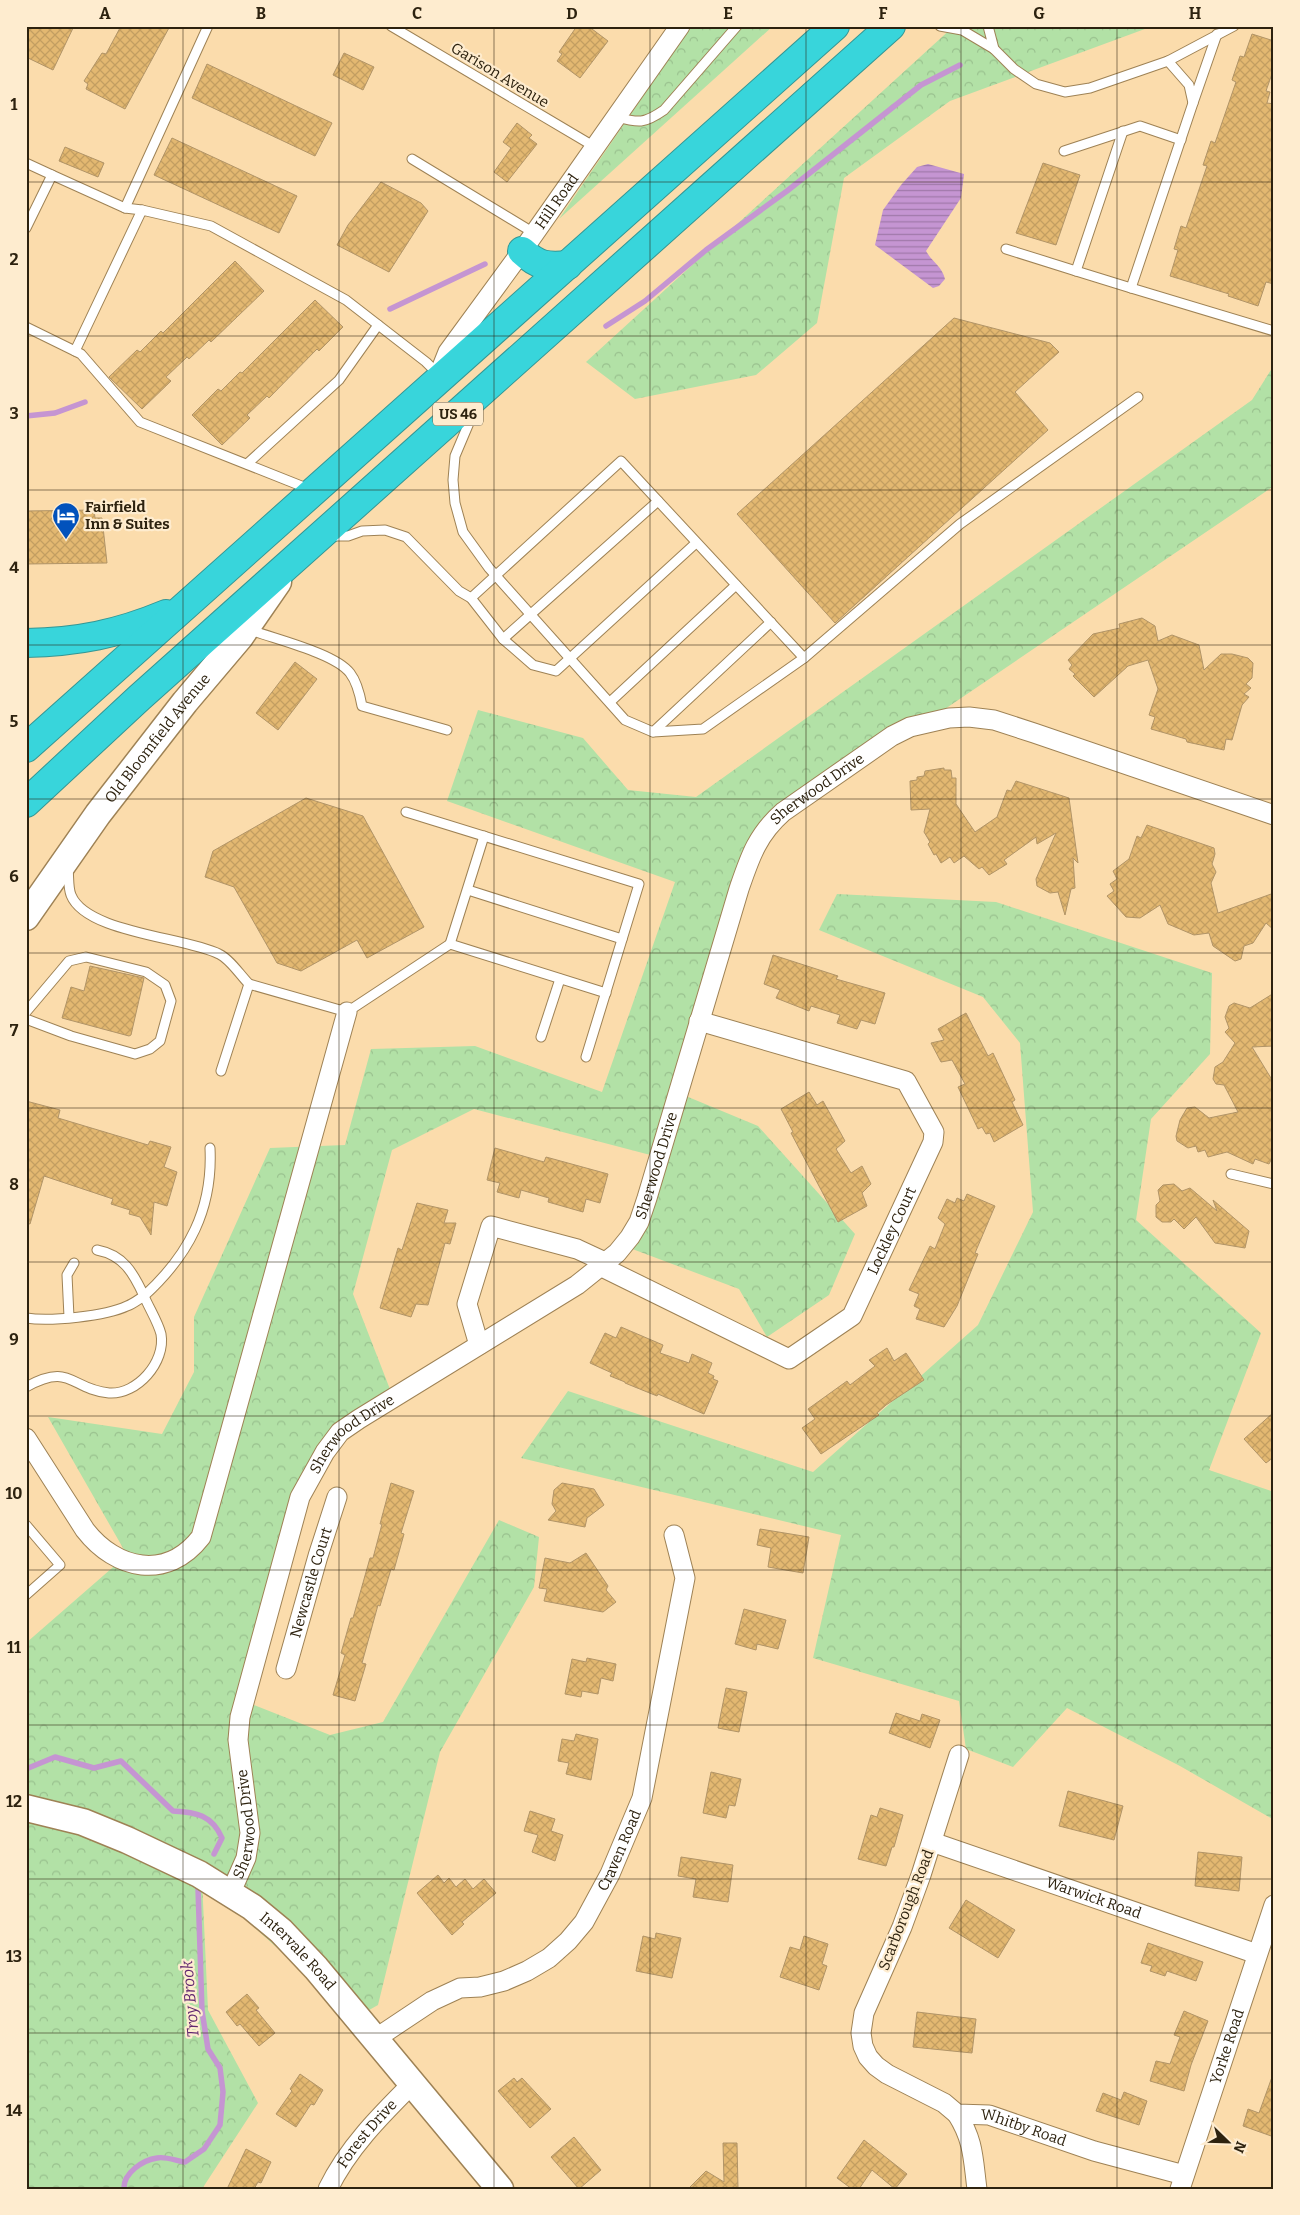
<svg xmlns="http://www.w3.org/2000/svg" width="1300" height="2215" font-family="Bitter,serif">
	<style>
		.forest { fill: url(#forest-crowns) }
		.water { fill: url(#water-rules) }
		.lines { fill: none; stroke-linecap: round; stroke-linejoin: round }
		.stream { stroke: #c595d2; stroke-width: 5.5 }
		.building { fill: url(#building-cross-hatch); stroke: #b19467 }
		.lane-casing { stroke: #9e8255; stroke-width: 11 }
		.street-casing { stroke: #9e8255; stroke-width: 21 }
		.secondary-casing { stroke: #9e8255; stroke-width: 29 }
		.highway-casing { stroke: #349694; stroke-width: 30 }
		.lane { stroke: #fff; stroke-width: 9 }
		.street { stroke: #fff; stroke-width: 19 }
		.secondary { stroke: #fff; stroke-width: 26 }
		.highway { stroke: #38d5db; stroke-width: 28 }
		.grid { fill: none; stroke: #2d220f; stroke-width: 1; stroke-opacity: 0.55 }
		.labels { text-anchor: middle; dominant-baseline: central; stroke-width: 4.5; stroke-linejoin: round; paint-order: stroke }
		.shield { fill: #feeccf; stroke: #6c5f49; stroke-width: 1 }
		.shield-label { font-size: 14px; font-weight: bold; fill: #2d220f }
		.street-label { font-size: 15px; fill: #2d220f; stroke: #feeccf }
		.poi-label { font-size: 15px; font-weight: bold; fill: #2d220f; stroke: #feeccf; text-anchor: start }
		.water-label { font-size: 16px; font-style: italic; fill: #60266f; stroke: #feeccf }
		.neatline { fill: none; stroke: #2d220f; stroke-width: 2 }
		.grid-label { font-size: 16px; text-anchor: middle; font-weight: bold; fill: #2d220f }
	</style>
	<defs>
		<pattern id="forest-crowns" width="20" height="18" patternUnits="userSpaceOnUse" patternTransform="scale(1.25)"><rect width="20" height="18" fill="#b2e1a6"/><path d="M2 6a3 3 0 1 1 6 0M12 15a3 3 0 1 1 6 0" fill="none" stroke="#99c18e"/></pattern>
		<pattern id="water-rules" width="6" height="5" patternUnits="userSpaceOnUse" patternTransform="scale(1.25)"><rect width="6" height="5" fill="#c595d2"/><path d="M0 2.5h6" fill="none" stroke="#a079a9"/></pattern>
		<pattern id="building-cross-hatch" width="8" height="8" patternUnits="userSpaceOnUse" patternTransform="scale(1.25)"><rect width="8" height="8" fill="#e3b871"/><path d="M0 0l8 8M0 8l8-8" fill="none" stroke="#c39e61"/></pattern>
	</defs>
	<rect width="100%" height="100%" fill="#fbdcac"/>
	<!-- forest -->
	<g class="forest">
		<path d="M691 26H773L559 219Z"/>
		<path d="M954 26H1153L950 101 844 178 817 323 756 375 635 399 586 362Z"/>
		<path d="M1274 365V486L762 833 681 1094 758 1126 855 1234 829 1295 767 1337 739 1289 627 1247 658 1157 474 1109 392 1150 353 1294 393 1397 319 1459 244 1701 330 1735 383 1722 499 1520 539 1537 534 1587 440 1752 378 2005 355 2018 202 1880 208 2010 258 2103 202 2189H26V1643L127 1555 48 1417 162 1434 194 1372V1317L270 1148 345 1145 371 1049 475 1046 602 1092 675 882 447 801 478 710 583 738 628 790 696 797 1252 400Z"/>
		<path d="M837 894 996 902 1212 973 1210 1054 1151 1119 1136 1220 1261 1333 1209 1470 1274 1492V1820L1180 1766 1067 1708 1013 1767 966 1749 959 1701 813 1658 841 1535 521 1458 568 1391 813 1472 978 1325 1033 1212 1020 1043 983 997 819 930Z"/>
	</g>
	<!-- water -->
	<path class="water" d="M928 164 964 174 961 198 926 251C932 262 942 266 945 279L939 286 933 288 875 245 883 210 901 185 917 167Z"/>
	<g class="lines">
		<!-- stream -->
		<g class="stream">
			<path d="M390 309 485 264"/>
			<path d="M606 326 645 301 706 250 787 191 921 85 960 65"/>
			<path d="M26 416 55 413 85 402"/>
			<path d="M26 1769 55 1757 94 1768 121 1761 173 1811C196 1812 212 1815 222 1838L214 1854"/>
			<path d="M124 2189C123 2173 143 2160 157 2158 165 2156 177 2161 185 2162L204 2149 220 2125 223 2092 220 2068 208 2049 202 2011 198 1888"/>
		</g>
	</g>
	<!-- building -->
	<g class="building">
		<path d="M30 26H74L53 70 26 57V34Z"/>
		<path d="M121 26H170L125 109 86 89 88 84 84 81 102 53 106 54Z"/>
		<path d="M577 26H588L608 41 580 78 557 61 562 54 559 52Z"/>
		<path d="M1252 34 1274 41V68L1266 91 1270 92 1267 103 1274 104V284L1266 282 1258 306 1228 296 1229 294 1170 276 1178 250 1174 249 1181 226 1186 228 1207 166 1203 165 1211 141 1215 143 1236 82 1232 80 1240 56 1244 57Z"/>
		<path d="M344 53 374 67 363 90 333 75Z"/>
		<path d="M207 64 332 123 315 156 192 98Z"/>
		<path d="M517 123 532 135 529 138 537 144 507 182 494 172 511 148 503 142Z"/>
		<path d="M172 138 297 196 279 233 154 175Z"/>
		<path d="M65 147 104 163 98 177 59 161Z"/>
		<path d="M1043 163 1080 175 1056 245 1016 233Z"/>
		<path d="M381 182 421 203 428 211 389 272 337 245 348 225Z"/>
		<path d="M235 261 264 291 211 342 209 340 189 359 187 357 166 377 171 381 142 409 109 377 137 350 140 352 161 331 163 333Z"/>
		<path d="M315 300 343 327 319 351 317 349 269 398 267 396 247 415 250 418 222 445 192 415 218 389 221 391 240 372 242 373Z"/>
		<path d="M954 318 1050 343 1059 352 1015 392 1048 430 835 623 737 514Z"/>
		<path d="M94 510 95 518H102L107 563 26 564V511Z"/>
		<path d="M1142 618 1155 626 1158 641 1172 635 1199 645 1204 670 1221 654H1232L1248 658 1253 663 1252 678 1246 684 1251 688 1244 694 1249 697 1242 705 1232 740 1226 739 1224 750 1187 742 1186 739 1151 729 1155 717 1149 715 1158 689 1148 660 1128 666 1094 697 1073 676 1075 674 1069 669 1072 665 1068 660 1093 634 1120 628 1119 624Z"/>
		<path d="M295 662 317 679 278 730 256 713Z"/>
		<path d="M944 768V770H951L952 778H956V804L975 832 997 817 1007 790 1011 791 1016 781 1069 798 1078 863 1073 858 1075 888 1071 889 1065 915 1058 892 1050 893 1037 886 1036 879 1056 833 1037 844 1036 837 1004 860 1007 864 989 875 982 867 979 869 964 856 954 863 950 857 941 863 936 854 934 855 928 844 930 842 924 832 930 809 911 810 910 781 917 780V777L924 776 925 771Z"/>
		<path d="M306 798 363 816 424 927 367 958 357 940 301 971 277 963 234 887 205 877 213 851Z"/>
		<path d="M1147 825 1214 848 1215 854 1212 864 1216 872 1211 883 1218 913 1274 893V930L1266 923 1253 943 1244 946 1241 959 1235 961 1213 946 1209 933 1194 935 1168 924 1160 905 1140 918 1126 917 1107 896 1114 891 1110 884 1117 879 1113 871 1129 859 1137 836 1141 838Z"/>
		<path d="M773 955 838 976 836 979 885 993 875 1024 861 1020 857 1029 837 1023 840 1015 811 1006 809 1011 776 998 780 990 764 984Z"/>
		<path d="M90 966 144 978 131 1035 129 1036 62 1018 71 987 84 991Z"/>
		<path d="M1274 993V1046L1252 1047 1274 1083V1154L1269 1164 1255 1159 1253 1164 1227 1152 1208 1157 1205 1150 1198 1152 1196 1146 1188 1148 1177 1141 1176 1136 1180 1120 1187 1108 1195 1107 1209 1118 1238 1112 1224 1085 1216 1084 1213 1079 1215 1067 1223 1062 1235 1043 1225 1032 1229 1028 1225 1017 1229 1006 1234 1003 1250 1008Z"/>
		<path d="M966 1013 988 1056 993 1053 1015 1100 1012 1102 1023 1125 994 1142 990 1133 986 1134 982 1127 978 1129 958 1087 965 1084 952 1060 941 1062 931 1043 944 1040 938 1029Z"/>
		<path d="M809 1092 817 1105 823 1101 845 1141 836 1149 851 1173 862 1166 871 1184 862 1193 867 1206 838 1222 791 1133 793 1132 781 1109Z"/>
		<path d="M26 1101 60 1110 58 1118 148 1145 150 1141 171 1147 164 1167 177 1172 167 1206 154 1202 151 1235 140 1217 129 1214 130 1210 111 1204 113 1199 44 1176 30 1224 26 1223Z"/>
		<path d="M495 1148 544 1162 546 1157 608 1174 600 1203 586 1199 583 1212 548 1202 549 1198 521 1190 519 1198 497 1192 500 1183 487 1180Z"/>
		<path d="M1174 1184 1182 1191 1190 1188 1217 1211 1213 1200 1249 1231 1245 1248 1215 1243 1196 1217 1184 1229 1174 1219 1171 1222H1162L1156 1217V1205L1160 1201 1158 1190 1163 1185Z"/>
		<path d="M967 1194 995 1206 975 1253 978 1254 957 1306 944 1327 916 1319 920 1309 914 1306 919 1294 909 1290 930 1246 935 1249 945 1224 938 1218 947 1199 955 1203 957 1198 964 1201Z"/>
		<path d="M417 1203 448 1210 444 1223H456L450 1244 445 1243 428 1305 416 1304 411 1317 380 1308 398 1248 402 1250Z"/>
		<path d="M621 1327 663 1345 660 1353 689 1363 692 1354 712 1363 708 1373 714 1376 713 1379 718 1381 704 1414 658 1394 657 1396 625 1383V1382L610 1376 612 1373 590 1363 605 1333 616 1338Z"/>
		<path d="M887 1348 894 1361 906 1353 924 1380 886 1405 877 1413 879 1415 821 1454 802 1428 815 1419 808 1409 847 1381 850 1385 875 1366 869 1360Z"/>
		<path d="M1274 1412V1457L1266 1463 1244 1439Z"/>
		<path d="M391 1483 414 1491 401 1533 404 1534 394 1570 391 1569 380 1606 378 1605 362 1663 366 1664 355 1701 333 1695 345 1655 341 1653 351 1618H353L370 1558H373L382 1524H380Z"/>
		<path d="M562 1483 594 1489 604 1505 587 1518 585 1527 548 1520 556 1511 552 1504 554 1490Z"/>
		<path d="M760 1529 809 1537 803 1573 768 1567 771 1548 757 1545Z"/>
		<path d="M586 1553 608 1586 606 1590 616 1602 603 1612 544 1601 547 1589 539 1588 545 1558 570 1563Z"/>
		<path d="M744 1609 786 1620 778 1649 757 1644 756 1650 735 1644Z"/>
		<path d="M587 1658 616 1664 613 1681 601 1678 598 1694 582 1691 581 1697 565 1694 572 1659 586 1662Z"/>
		<path d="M726 1688 747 1692 739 1732 718 1728Z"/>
		<path d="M896 1713 920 1721 922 1714 940 1720 930 1748 889 1733Z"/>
		<path d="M576 1734 598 1739 591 1780 566 1774 569 1763 558 1761 562 1739 574 1741Z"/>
		<path d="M711 1772 741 1779 735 1806 729 1805 726 1818 703 1813Z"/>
		<path d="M1068 1791 1123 1806 1114 1840 1059 1826Z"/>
		<path d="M880 1808 903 1815 894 1847H892L886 1866 858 1859 871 1815 877 1817Z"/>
		<path d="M530 1811 555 1819 551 1831 563 1835 555 1861 532 1852 538 1835 524 1831Z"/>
		<path d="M1198 1852 1242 1857 1239 1891 1195 1886Z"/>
		<path d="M681 1857 733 1865 728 1902 693 1897 696 1879 678 1876Z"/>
		<path d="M438 1875 444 1883 449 1878 456 1887 465 1879 473 1889 484 1879 496 1893 462 1922 464 1924 452 1935 417 1893Z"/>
		<path d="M966 1900 1015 1930 998 1958 949 1928Z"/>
		<path d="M656 1933 681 1938 672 1978 636 1971 643 1936 655 1939Z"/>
		<path d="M804 1936 828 1944 822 1964 827 1966 819 1990 780 1977 790 1947 800 1950Z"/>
		<path d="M1148 1943 1203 1962 1196 1981 1167 1971 1165 1976 1150 1971 1152 1966 1141 1963Z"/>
		<path d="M247 1994 259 2008 256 2010 275 2033 259 2046 240 2024 237 2026 226 2012Z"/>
		<path d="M1184 2011 1208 2021 1191 2065 1184 2091 1150 2081 1156 2061 1170 2064 1180 2037 1174 2035Z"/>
		<path d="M917 2012 976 2019 972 2053 913 2047Z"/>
		<path d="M300 2074 323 2090 314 2105 311 2104 296 2127 276 2114 292 2091 290 2089Z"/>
		<path d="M1272 2077H1274V2137L1243 2126 1248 2109 1259 2113Z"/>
		<path d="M514 2078 517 2082 522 2078 551 2109 530 2128 498 2091Z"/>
		<path d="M1124 2092 1147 2101 1139 2125 1096 2111 1103 2093 1121 2100Z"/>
		<path d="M574 2137 601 2170 579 2189 551 2157Z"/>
		<path d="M864 2140 907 2174 895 2189 872 2170 859 2189H852L837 2178Z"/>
		<path d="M723 2143H737L738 2189H688L706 2171 724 2182Z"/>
		<path d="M246 2149 271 2162 261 2183 258 2182 254 2189H227Z"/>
	</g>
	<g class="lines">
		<!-- lane casing -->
		<g class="lane-casing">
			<g id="lane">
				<path d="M391 26 595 147"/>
				<path d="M940 26 962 30 994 49 988 26"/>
				<path d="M994 49 1014 69 1036 84 1065 92 1090 88 1168 61 1234 26"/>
				<path d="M1168 61 1189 85 1193 103 1217 34"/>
				<path d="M616 117C639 123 644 124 664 110L737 26"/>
				<path d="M1123 131 1076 271 1131 288 1193 103"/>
				<path d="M1064 151 1140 126 1181 140"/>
				<path d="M412 159 534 233"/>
				<path d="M26 163 52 175"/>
				<path d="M125 208 208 26"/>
				<path d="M26 228 52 175 125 208 142 210"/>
				<path d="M1006 249 1076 271"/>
				<path d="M1131 288 1274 331"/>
				<path d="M26 327 81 354 140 422 309 489"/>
				<path d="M75 351 142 210 211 226 346 300 426 362 439 375"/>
				<path d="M474 411 455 456 453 480 455 503 463 532 489 568 625 720 653 732 703 729 804 658 960 524 1138 397"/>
				<path d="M247 464 339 380 378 325"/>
				<path d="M331 536H348L362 531 385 530 406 537 459 591 471 598 503 639 533 665 556 671 696 543"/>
				<path d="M471 598 621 461 804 658"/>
				<path d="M248 629C274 639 335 653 350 673 357 682 360 695 362 706L447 730"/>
				<path d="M503 639 658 501"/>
				<path d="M610 702 736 585"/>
				<path d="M653 732 771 622"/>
				<path d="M406 812 639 884 586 1057"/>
				<path d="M68 868C69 876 68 888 71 895 86 933 185 937 219 954 230 959 240 975 249 984"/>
				<path d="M468 890 622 939"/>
				<path d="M450 944 484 836"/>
				<path d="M26 1012 69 961 86 957 146 972 165 985 171 1001 160 1041 150 1049 135 1054 71 1036 26 1019"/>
				<path d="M541 1037 560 979"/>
				<path d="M221 1071 249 984 347 1012 450 944 606 993"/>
				<path d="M1231 1174 1274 1184"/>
				<path d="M97 1250C123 1255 133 1272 144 1296 189 1255 213 1209 210 1148"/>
				<path d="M69 1317 67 1275 74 1263"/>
				<path d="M26 1318C50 1322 106 1316 127 1306 133 1304 139 1299 144 1296 149 1308 158 1322 161 1334 166 1362 137 1395 109 1393 70 1389 71 1362 26 1387"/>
				<path d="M26 1525 60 1565 26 1595"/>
			</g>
		</g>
		<!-- street casing -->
		<g class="street-casing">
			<g id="street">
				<path id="s1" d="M441 377 442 367 448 352 522 251 680 26"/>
				<path id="s2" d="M600 1266 789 1359 852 1316 933 1142 934 1132 906 1081 699 1021"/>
				<path d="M479 1345 467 1304 491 1226 577 1249 605 1262"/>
				<path d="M26 1438 85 1530C116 1570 167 1581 201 1537L347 1012"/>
				<path id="s3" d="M286 1669 318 1556 337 1497"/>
				<path id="s4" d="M959 1755 921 1875 902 1927 864 2013 861 2033 863 2046 868 2057 876 2066 887 2074 944 2103 957 2114 989 2115 1094 2151 1184 2175"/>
				<path id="s5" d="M932 1842 1257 1954"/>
				<path id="s6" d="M231 1892 246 1858 250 1833 238 1740 240 1717 300 1497 325 1452 340 1432 359 1419 577 1285 617 1253 630 1237 639 1222 647 1198 739 889C750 857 757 835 783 812L892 736 910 727 949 718 969 717 994 720 1034 733 1274 815"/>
				<path id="s7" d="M375 2039 432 2001 460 1988 480 1987 504 1981 527 1971 549 1958 568 1941 584 1922 610 1874 642 1798 685 1578 674 1535"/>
				<path d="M957 2114C974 2141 973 2159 977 2189"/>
				<path id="s8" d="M328 2189C348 2148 380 2116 412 2084"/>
				<path id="s9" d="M1180 2189 1274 1905"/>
			</g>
		</g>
		<!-- secondary casing -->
		<g class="secondary-casing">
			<g id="secondary">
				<path id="s10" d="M26 917 98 814 185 702 240 637 278 582"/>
				<path id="s11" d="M26 1808 83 1822 127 1840 199 1874 252 1907 281 1931 316 1968 500 2189"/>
			</g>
		</g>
		<!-- highway casing -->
		<g class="highway-casing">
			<g id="highway">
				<path d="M522 251C538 266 547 267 568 265"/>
				<path d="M26 643C78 642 118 634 166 614"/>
				<path d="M26 748 835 26"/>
				<path d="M26 803 139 698 891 26"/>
			</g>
		</g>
		<!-- lane -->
		<use href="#lane" class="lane"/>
		<!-- street -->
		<use href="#street" class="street"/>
		<!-- secondary -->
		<use href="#secondary" class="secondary"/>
		<!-- highway -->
		<use href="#highway" class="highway"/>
	</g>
	<!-- grid -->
	<path class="grid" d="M183 26V2189M339 26V2189M494 26V2189M650 26V2189M806 26V2189M961 26V2189M1117 26V2189M26 182H1274M26 336H1274M26 490H1274M26 645H1274M26 799H1274M26 953H1274M26 1108H1274M26 1262H1274M26 1416H1274M26 1570H1274M26 1725H1274M26 1879H1274M26 2033H1274"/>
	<!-- icons -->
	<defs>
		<g id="hotel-pin" transform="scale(1.4375)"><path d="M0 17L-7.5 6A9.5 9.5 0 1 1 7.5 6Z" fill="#0252bc" stroke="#feeccf"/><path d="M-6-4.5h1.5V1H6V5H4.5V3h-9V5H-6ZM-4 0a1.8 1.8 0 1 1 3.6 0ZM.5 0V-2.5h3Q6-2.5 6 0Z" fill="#fff"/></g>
	</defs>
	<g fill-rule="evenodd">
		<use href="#hotel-pin" x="66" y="516"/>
	</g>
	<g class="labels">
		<!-- shield labels -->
		<rect class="shield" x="433" y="402.5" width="50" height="23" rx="4"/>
		<g class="shield-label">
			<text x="458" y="414">US 46</text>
		</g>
		<!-- street labels -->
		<g class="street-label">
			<text transform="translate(500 75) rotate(31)">Garison Avenue</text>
			<text stroke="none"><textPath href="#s1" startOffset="212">Hill Road</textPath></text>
			<text stroke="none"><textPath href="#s10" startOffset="222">Old Bloomfield Avenue</textPath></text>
			<text stroke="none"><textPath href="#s6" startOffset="1331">Sherwood Drive</textPath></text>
			<text stroke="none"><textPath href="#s6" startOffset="911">Sherwood Drive</textPath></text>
			<text stroke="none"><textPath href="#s2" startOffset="381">Lockley Court</textPath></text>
			<text stroke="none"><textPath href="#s6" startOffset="491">Sherwood Drive</textPath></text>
			<text stroke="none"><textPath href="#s3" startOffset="90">Newcastle Court</textPath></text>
			<text stroke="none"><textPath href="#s6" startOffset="71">Sherwood Drive</textPath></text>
			<text stroke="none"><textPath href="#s7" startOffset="325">Craven Road</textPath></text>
			<text stroke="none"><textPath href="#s5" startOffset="171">Warwick Road</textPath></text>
			<text transform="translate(906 1910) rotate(-69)">Scarborough Road</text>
			<text stroke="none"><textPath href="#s11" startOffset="312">Intervale Road</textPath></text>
			<text stroke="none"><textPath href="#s9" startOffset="150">Yorke Road</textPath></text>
			<text stroke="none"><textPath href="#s4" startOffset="496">Whitby Road</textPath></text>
			<text stroke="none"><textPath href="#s8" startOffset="68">Forest Drive</textPath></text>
		</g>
		<!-- poi labels -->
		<g class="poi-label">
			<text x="85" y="507">Fairfield<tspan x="85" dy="17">Inn &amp; Suites</tspan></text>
		</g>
		<!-- water labels -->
		<g class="water-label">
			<text transform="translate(190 1999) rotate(-95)">Troy Brook</text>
		</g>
	</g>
	<!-- border -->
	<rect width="1300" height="2215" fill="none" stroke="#feeccf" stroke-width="55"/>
	<!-- north arrow -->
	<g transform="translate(1228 2142) rotate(113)" stroke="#feeccf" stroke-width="4" paint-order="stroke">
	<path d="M0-4L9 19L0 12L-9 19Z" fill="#2d220f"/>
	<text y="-8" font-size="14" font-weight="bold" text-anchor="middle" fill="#2d220f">N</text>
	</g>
	<rect x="28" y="28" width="1244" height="2160" class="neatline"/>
	<g class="grid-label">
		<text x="105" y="19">A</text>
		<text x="261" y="19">B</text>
		<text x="417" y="19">C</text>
		<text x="572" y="19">D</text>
		<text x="728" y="19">E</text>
		<text x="883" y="19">F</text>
		<text x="1039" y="19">G</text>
		<text x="1195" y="19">H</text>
		<text x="14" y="110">1</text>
		<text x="14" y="265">2</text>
		<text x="14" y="419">3</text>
		<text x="14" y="573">4</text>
		<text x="14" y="727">5</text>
		<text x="14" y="882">6</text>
		<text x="14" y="1036">7</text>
		<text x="14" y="1190">8</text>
		<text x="14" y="1345">9</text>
		<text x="14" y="1499">10</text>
		<text x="14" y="1653">11</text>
		<text x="14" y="1807">12</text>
		<text x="14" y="1962">13</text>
		<text x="14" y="2116">14</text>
	</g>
</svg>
